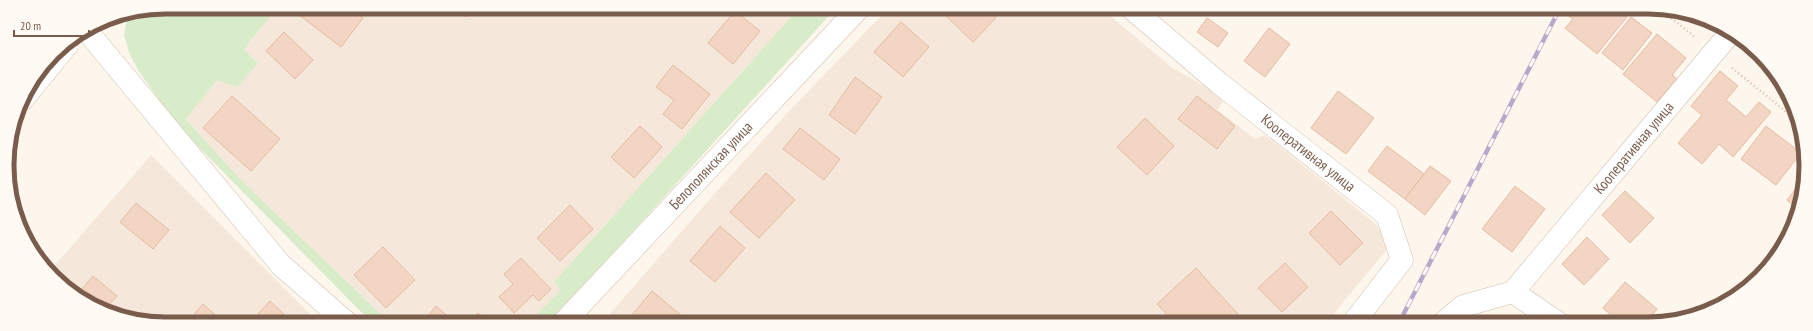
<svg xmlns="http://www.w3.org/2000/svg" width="1813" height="331" viewBox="0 0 1813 331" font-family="'PT Sans Narrow',sans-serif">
<rect width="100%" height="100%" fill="#fdf6ec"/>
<g fill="#f5e8da">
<path d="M278,7L799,8L554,282L561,290L528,323H390L240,179L186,119L217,80L258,63L244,49Z"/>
<path d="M889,8H1101L1171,67L1220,95L1224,100L1218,110L1255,139L1265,135L1377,225L1388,248L1326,323H602L702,208L792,108Z"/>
<path d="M151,155L319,323H145L86,303L49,272Z"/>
</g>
<g fill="#d8ecc9">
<path d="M166,7H278L244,49L258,63L238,87L217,80L186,119L240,179L390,323H372L175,123L138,70L130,55L124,35L128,14Z"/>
<path d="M799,8H836L606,261L547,323H528L561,290L554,282Z"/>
</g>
<g fill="#f3d5c3" stroke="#e6bba3">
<path d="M303,7H349L363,18L341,47L298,14Z"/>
<path d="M454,7H474L466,17Z"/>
<path d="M767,8H781L776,15Z"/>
<path d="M938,8H986L996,18L973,42Z"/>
<path d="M1571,8H1617L1627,17L1597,54L1565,28L1573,19L1566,14Z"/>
<path d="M735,11L760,31L733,64L708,43Z"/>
<path d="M1631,17L1652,33L1623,70L1602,53Z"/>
<path d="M1207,18L1228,33L1218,47L1197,32Z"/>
<path d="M901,22L929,47L903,77L874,52Z"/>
<path d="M1269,28L1290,44L1265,77L1244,61Z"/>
<path d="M284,32L313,60L295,79L266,51Z"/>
<path d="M1657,34L1686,58L1672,75L1677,79L1657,102L1623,74Z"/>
<path d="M673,65L710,94L682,129L663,114L674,100L656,87Z"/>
<path d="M1720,71L1738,86L1726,100L1746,117L1759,102L1771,112L1733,157L1719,144L1702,164L1678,143L1702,115L1691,106Z"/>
<path d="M855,77L882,97L855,134L829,115Z"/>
<path d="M1338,91L1374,118L1346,154L1311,128Z"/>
<path d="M232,96L280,139L251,171L203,128Z"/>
<path d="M1197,96L1235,126L1217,149L1178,119Z"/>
<path d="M1145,118L1174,146L1147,175L1117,147Z"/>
<path d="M640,126L662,147L634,178L611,157Z"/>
<path d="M1766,126L1801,153L1776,185L1741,159Z"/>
<path d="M800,128L840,159L824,180L783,149Z"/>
<path d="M1387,146L1424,174L1405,199L1368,171Z"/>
<path d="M1430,166L1451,181L1425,215L1405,199Z"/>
<path d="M766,173L795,200L759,238L730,212Z"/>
<path d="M1804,178L1805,186L1798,209L1787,200Z"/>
<path d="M1515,186L1545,209L1512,252L1482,229Z"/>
<path d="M1625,191L1654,218L1630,243L1602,215Z"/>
<path d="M136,203L169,230L153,249L120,222Z"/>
<path d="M570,205L593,229L560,261L537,238Z"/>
<path d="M1331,211L1363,243L1340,265L1309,233Z"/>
<path d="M720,226L745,248L715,282L690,261Z"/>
<path d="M1587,237L1609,259L1584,285L1562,264Z"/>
<path d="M383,247L415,280L386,308L354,275Z"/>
<path d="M521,258L551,289L539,301L533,295L514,313L499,297L513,284L504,274Z"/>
<path d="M1285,263L1308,287L1282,312L1258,288Z"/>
<path d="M1196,268L1246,323H1175L1157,304Z"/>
<path d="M93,276L117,296L105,309L86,303L77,295Z"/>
<path d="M1625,282L1657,309L1645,324H1621L1603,308Z"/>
<path d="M652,291L688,321L686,323H629L627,321Z"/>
<path d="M270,301L293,323H250Z"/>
<path d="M203,304L224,323H187Z"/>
<path d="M436,306L455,323H422Z"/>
<path d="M478,313L490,323H469Z"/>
</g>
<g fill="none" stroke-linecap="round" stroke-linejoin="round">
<g stroke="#d1beb0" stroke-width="23">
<g id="street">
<path id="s1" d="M1131,8L1219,83L1387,215L1402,260L1353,323"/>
<path d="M87,31L281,265L347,323"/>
<path id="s2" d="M1513,292L1731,32"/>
<path d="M1513,292L1560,324"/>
<path id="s3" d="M563,323L859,8"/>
<path d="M1442,324L1463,306L1513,292"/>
</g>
</g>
<g stroke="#d6c0b0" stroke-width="23">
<path id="secondary" d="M23,99L67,45"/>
</g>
<g stroke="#d9b8a5" stroke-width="2.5" stroke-dasharray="1 3" stroke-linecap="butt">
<path d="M1659,8L1696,38"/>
<path d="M1732,68L1800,123"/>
</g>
<use href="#street" stroke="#fff" stroke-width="22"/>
<use href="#secondary" stroke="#fff" stroke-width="22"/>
<g stroke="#b9a8c9" stroke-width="4.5">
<path id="rail" d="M1399,323L1560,8"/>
</g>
<use href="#rail" stroke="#fffaf3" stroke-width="3" stroke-dasharray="9" stroke-linecap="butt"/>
</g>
<g text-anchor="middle" stroke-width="3" stroke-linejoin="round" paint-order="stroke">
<g font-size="15" fill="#7a5c4d" stroke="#fffaf3">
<text dy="5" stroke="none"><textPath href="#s2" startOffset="188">Кооперативная улица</textPath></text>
<text dy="5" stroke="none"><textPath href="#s1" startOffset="229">Кооперативная улица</textPath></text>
<text dy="5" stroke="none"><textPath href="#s3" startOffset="216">Белополянская улица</textPath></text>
</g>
</g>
<path d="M0 0H1813V331H0ZM165 14H1648A151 151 0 0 1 1799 165V166A151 151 0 0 1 1648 317H165A151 151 0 0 1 14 166V165A151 151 0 0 1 165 14Z" fill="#fffaf3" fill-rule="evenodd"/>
<path fill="none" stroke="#7a5c4d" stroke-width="5" d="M165 14H1648A151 151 0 0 1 1799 165V166A151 151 0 0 1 1648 317H165A151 151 0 0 1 14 166V165A151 151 0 0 1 165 14Z"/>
<path d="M14 30v6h75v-6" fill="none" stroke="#7a5c4d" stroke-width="2"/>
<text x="20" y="30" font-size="12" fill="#7a5c4d" stroke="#fffaf3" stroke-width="3" paint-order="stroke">20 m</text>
</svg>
